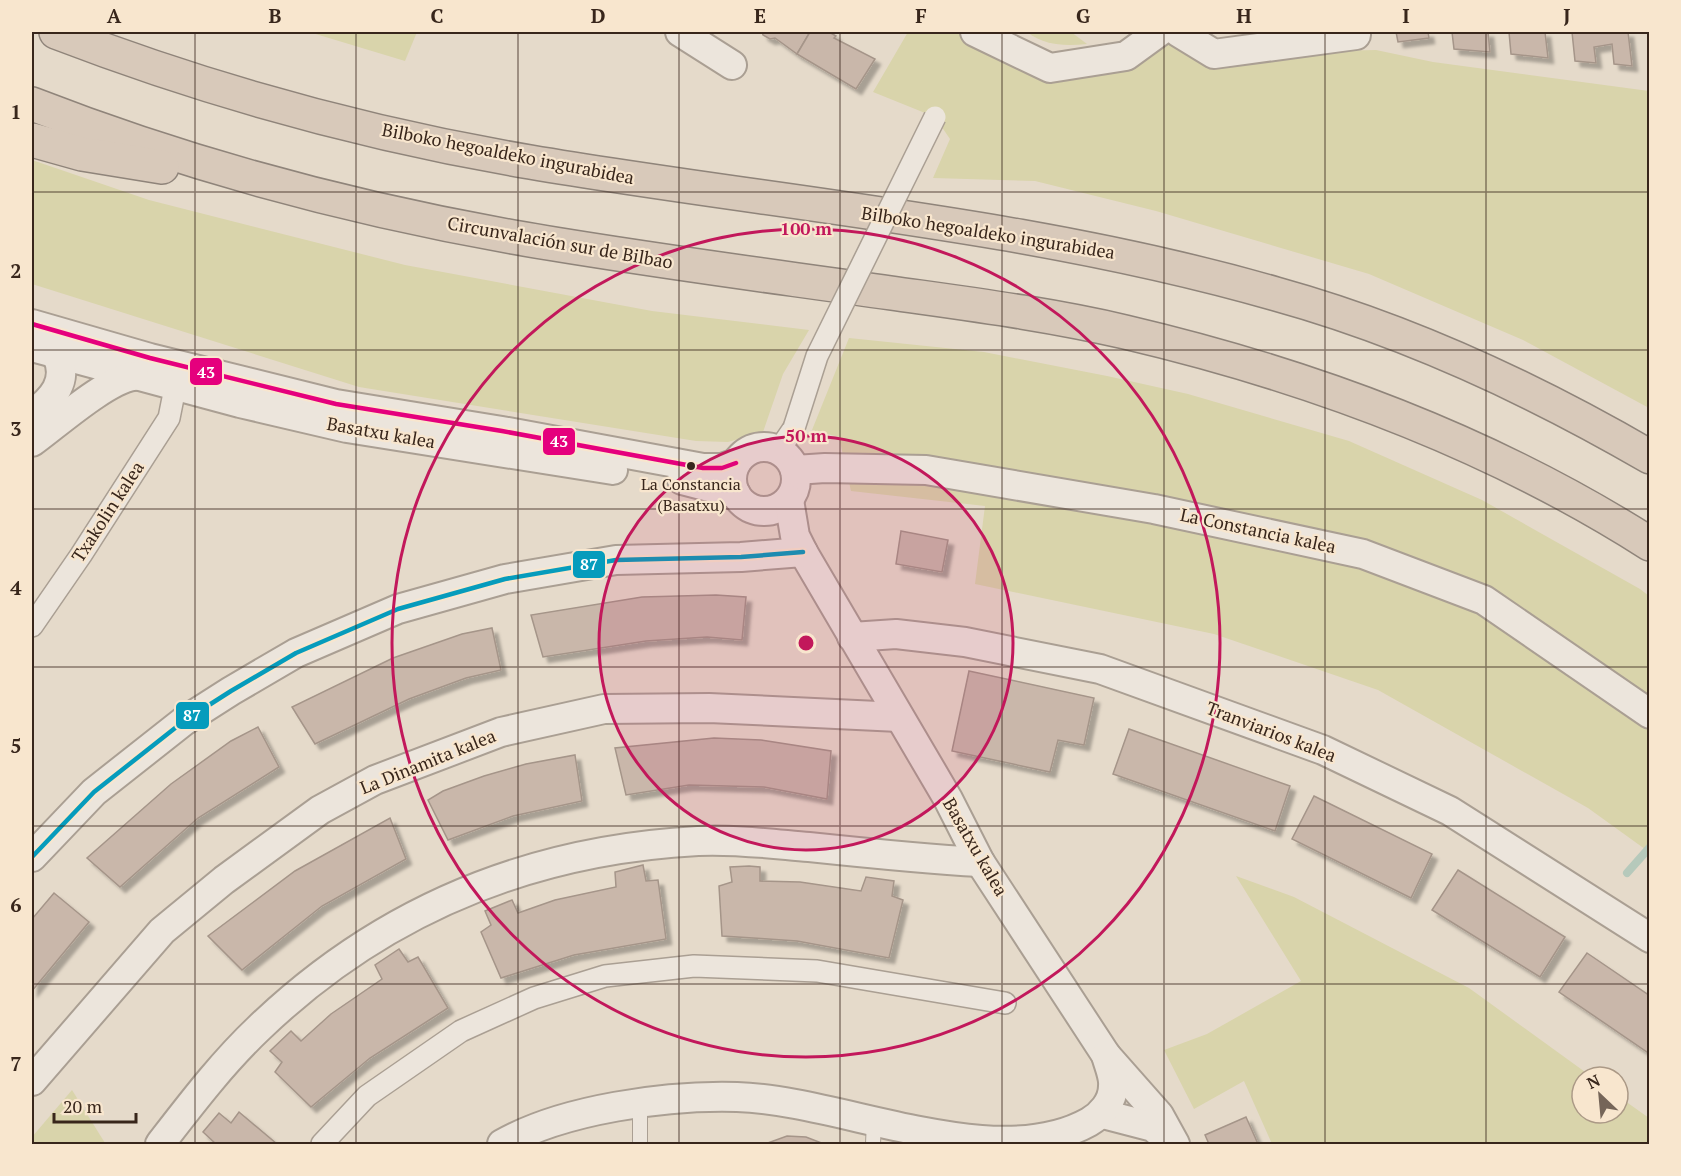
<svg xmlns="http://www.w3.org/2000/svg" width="1681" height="1176" viewBox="0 0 1681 1176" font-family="'PT Serif',serif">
<defs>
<filter id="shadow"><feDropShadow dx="5.5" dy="5.5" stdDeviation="1.5" flood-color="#0004"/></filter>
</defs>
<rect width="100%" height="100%" fill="#e5daca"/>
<g fill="#d9d4ab">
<path d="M309,32H417L405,61Z"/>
<path d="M908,32H975L1050,68L1159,32L1214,54L1376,50L1433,62L1649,91V408L1523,340L1369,274L1156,211L1035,181L933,178L950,139L935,117L873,92Z"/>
<path d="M1027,32H1071L1087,44C1065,46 1045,46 1027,32Z"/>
<path d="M32,160L149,200L405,265L652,311L809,330L783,374L763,432L728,442L696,441L359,387L32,284Z"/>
<path d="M849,338L984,352L1107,376L1188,394L1349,441L1482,500L1640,589L1649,596V852L1588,808L1378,690L1214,634L975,584L985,506L851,491L839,437L812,430Z"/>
<path d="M1236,876L1294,897L1469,988L1592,1077H1582V1113H1618V1096L1649,1118V1144H1272L1244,1081L1194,1109L1164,1050L1207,1034L1301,981Z"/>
<path d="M72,1090L105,1143L32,1144V1137Z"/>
</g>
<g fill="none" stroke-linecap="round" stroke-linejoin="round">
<path stroke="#b6c9bb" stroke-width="8" d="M1627,873L1650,847"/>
</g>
<g fill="#c9b7aa" stroke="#a59589" stroke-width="1.5" filter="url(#shadow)">
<path d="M762,32H810L797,54L775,38L770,39L763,35Z"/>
<path d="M810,32H829L836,36L834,38L875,59L856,89L797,54Z"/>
<path d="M1396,32H1428L1429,38L1398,42Z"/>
<path d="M1452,32H1488L1490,52L1454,49Z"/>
<path d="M1509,32H1545L1548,58L1511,54Z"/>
<path d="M1572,32H1628L1632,66L1614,64L1612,44L1594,47L1596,63L1575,61Z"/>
<path d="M901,531L948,540L942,572L896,564Z"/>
<path d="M716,595L746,597L742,640L707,637L646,641L543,657L531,615L642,597Z"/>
<path d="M492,628L501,670L466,678L409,699L315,744L292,707L393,658L462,634Z"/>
<path d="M969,671L1094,698L1084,745L1058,740L1050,772L952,751Z"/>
<path d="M258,727L279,767L198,818L120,887L87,858L171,784L231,741Z"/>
<path d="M1129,729L1290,786L1275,831L1113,774Z"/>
<path d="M714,738L761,740L831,751L827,799L764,787L689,785L626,795L615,748Z"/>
<path d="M575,755L582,801L513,816L448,840L428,800L443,791L484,776L526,764Z"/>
<path d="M1314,796L1432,854L1411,898L1292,839Z"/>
<path d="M390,818L406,859L322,906L242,970L208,936L295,871Z"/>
<path d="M643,865L646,881L658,880L666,939L574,955L501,978L481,932L491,925L485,911L512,900L518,913L555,900L616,887L615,872Z"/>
<path d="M749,866L760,867V881L800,882L861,891L866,877L894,881L892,896L903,900L889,958L797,941L722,936L719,886L732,882L730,867Z"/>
<path d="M1458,870L1565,937L1540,977L1432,910Z"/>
<path d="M54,893L89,922L32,991V919Z"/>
<path d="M399,949L408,962L418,957L448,1008L370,1058L311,1107L275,1072L282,1062L270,1051L291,1031L301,1041L331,1014L382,979L375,965Z"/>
<path d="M1587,953L1650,996V1054L1559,992Z"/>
<path d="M239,1112L277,1144H216L203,1132L219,1113L231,1123Z"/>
<path d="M1246,1117L1258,1144H1209L1205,1135Z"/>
<path d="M787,1136L806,1137L824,1144H765Z"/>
</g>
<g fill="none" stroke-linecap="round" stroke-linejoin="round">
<g stroke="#aa9f93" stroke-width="16">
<g id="service">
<path d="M640,1144V1103"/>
<path d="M873,1144L874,1120"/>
</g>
</g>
<g stroke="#aa9f93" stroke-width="24">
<g id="pedestrian">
<path d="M779,450L794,428"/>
<path d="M32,626L81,555L169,418L174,393"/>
<path d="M322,1144L367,1096L461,1031L534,998L605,976L694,966L817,971L1005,1003"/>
</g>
</g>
<g stroke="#aa9f93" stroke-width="32">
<g id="minor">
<path d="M680,32L732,65"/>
<path d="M975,32L1050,68L1126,56L1159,32"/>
<path d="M1178,32L1214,54L1356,35"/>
<path d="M32,324L150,358L336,404L502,431L703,468H722L736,463"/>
<path d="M32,347L240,403L347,428L613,470"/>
<path d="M32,414C52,400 69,381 57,356"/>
<path d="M32,442C57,424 106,380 134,376"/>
<circle cx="764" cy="479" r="32"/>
<path d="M795,470L825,468L926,470L1154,509L1363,554L1484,600L1650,714"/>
<path d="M682,480L736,494"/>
<path d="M789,500L795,536L803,552L948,799L980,862L1106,1055L1159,1115L1175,1144"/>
<path d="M852,637L896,634L965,642L1100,669L1323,750L1450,811L1650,938"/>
<path d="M32,857L94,792L184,721L231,691L296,653L398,609L505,579L616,560L741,557L803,552"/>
<path d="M32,1081L162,931L224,880L320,810L375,780L501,732L604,709L709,708L899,717"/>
<path d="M1103,1114L1153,1127L1173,1144"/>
<path d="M160,1144C191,1104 222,1063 259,1028C382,910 529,850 698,841C734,839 773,844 809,847C866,853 923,859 980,862"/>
<path d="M502,1144C563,1109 667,1095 737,1097C842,1100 994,1175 1089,1122C1101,1115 1113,1102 1113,1086C1114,1076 1108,1064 1106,1055"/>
</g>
</g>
<g stroke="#8f847a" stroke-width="36">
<g id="motorway">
<path d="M56,32C207,90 371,135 530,162C778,204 1033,224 1276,294C1406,330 1533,389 1650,457"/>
<path d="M32,104C186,164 350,208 513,237C638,259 765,275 891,293C969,304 1048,314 1125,332C1308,375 1490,442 1650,544"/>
<path d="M32,140L82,154L162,167"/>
</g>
</g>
<use href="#service" stroke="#ece5dc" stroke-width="14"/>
<use href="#pedestrian" stroke="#ece5dc" stroke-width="21"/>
<use href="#minor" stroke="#ece5dc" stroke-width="28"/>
<use href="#motorway" stroke="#d8c9ba" stroke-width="33"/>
<g stroke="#aa9f93" stroke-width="24" stroke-linecap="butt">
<path id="pedestrian-bridge" d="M794,428L817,356L935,117"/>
</g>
<use href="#pedestrian-bridge" stroke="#ece5dc" stroke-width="21"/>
<g stroke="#f8e6ce" stroke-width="9">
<path id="bus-1" d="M32,324L150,358L336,404L502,431L703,468H722L736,463"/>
</g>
<g stroke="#f8e6ce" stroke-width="9">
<path id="bus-2" d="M32,857L94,792L184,721L231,691L296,653L398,609L505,579L616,560L741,557L803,552"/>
</g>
<use href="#bus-1" stroke="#e5007d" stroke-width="4.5"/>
<use href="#bus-2" stroke="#069cbc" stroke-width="4.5"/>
</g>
<path fill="none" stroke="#38261b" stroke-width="1.5" stroke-opacity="0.55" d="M195,32V1144M356,32V1144M518,32V1144M679,32V1144M840,32V1144M1002,32V1144M1164,32V1144M1325,32V1144M1486,32V1144M32,192H1650M32,350H1650M32,509H1650M32,667H1650M32,826H1650M32,984H1650"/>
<circle cx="806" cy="643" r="207" fill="#c2185b" fill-opacity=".12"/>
<g fill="none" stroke="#c2185b" stroke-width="3">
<circle cx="806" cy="643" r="207"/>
<circle cx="806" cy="643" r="414"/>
</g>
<circle fill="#38261b" stroke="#f8e6ce" stroke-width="2" cx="691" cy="466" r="5"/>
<g text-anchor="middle" stroke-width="4.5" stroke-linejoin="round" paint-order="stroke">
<g font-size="16" fill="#38261b" stroke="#f8e6ce">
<text x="691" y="490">La Constancia<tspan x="691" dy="21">(Basatxu)</tspan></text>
</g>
<g font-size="18" fill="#38261b" stroke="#f8e6ce">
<text transform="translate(508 154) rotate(11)" y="6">Bilboko hegoaldeko ingurabidea</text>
<text transform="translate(988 233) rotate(9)" y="6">Bilboko hegoaldeko ingurabidea</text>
<text transform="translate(560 243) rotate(10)" y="6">Circunvalación sur de Bilbao</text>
<text transform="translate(381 433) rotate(10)" y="6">Basatxu kalea</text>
<text transform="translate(108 512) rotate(-57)" y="6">Txakolin kalea</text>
<text transform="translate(1258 531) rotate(12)" y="6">La Constancia kalea</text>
<text transform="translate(1271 732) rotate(21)" y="6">Tranviarios kalea</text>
<text transform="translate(428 762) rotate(-22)" y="6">La Dinamita kalea</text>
<text transform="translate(975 847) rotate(60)" y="6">Basatxu kalea</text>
</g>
</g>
<circle cx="806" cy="643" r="9" fill="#c2185b" stroke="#f8e6ce" stroke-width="3"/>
<g font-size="18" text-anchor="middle" font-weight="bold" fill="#c2185b" stroke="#f8e6ce" stroke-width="4.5" stroke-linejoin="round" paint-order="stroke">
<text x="806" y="235">100 m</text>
<text x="806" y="442">50 m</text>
</g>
<g stroke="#f8e6ce" stroke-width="2">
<rect x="189" y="357" width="34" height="29" rx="6" fill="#e5007d"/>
<rect x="542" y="427" width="34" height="29" rx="6" fill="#e5007d"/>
<rect x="572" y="550" width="34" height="29" rx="6" fill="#069cbc"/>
<rect x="175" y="701" width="35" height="29" rx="6" fill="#069cbc"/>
</g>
<g font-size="16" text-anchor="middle" font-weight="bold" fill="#fff">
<text x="206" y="378">43</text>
<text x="559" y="447">43</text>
<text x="589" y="570">87</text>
<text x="192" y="721">87</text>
</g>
<rect width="1681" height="1176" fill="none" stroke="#f8e6ce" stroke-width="66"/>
<g transform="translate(1600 1095) rotate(334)"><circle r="28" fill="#f8e6ce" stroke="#ab9986" stroke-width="1.5"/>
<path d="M0-4.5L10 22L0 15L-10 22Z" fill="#756558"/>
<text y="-9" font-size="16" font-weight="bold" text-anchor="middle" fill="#38261b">N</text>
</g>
<path d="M54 1113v9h82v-9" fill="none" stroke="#38261b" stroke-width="3"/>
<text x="63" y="1113" font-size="18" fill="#38261b" stroke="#f8e6ce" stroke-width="4.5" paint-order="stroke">20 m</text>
<rect x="33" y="33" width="1615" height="1110" fill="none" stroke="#38261b" stroke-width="2"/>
<g font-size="20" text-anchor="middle" font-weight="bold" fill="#38261b">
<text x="114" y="23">A</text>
<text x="275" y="23">B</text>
<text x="437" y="23">C</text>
<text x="598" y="23">D</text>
<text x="760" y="23">E</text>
<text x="921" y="23">F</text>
<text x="1083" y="23">G</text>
<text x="1244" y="23">H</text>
<text x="1406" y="23">I</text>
<text x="1567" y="23">J</text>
<text x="16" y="119">1</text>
<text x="16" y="278">2</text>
<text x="16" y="436">3</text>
<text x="16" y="595">4</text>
<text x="16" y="753">5</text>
<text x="16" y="912">6</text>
<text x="16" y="1071">7</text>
</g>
</svg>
